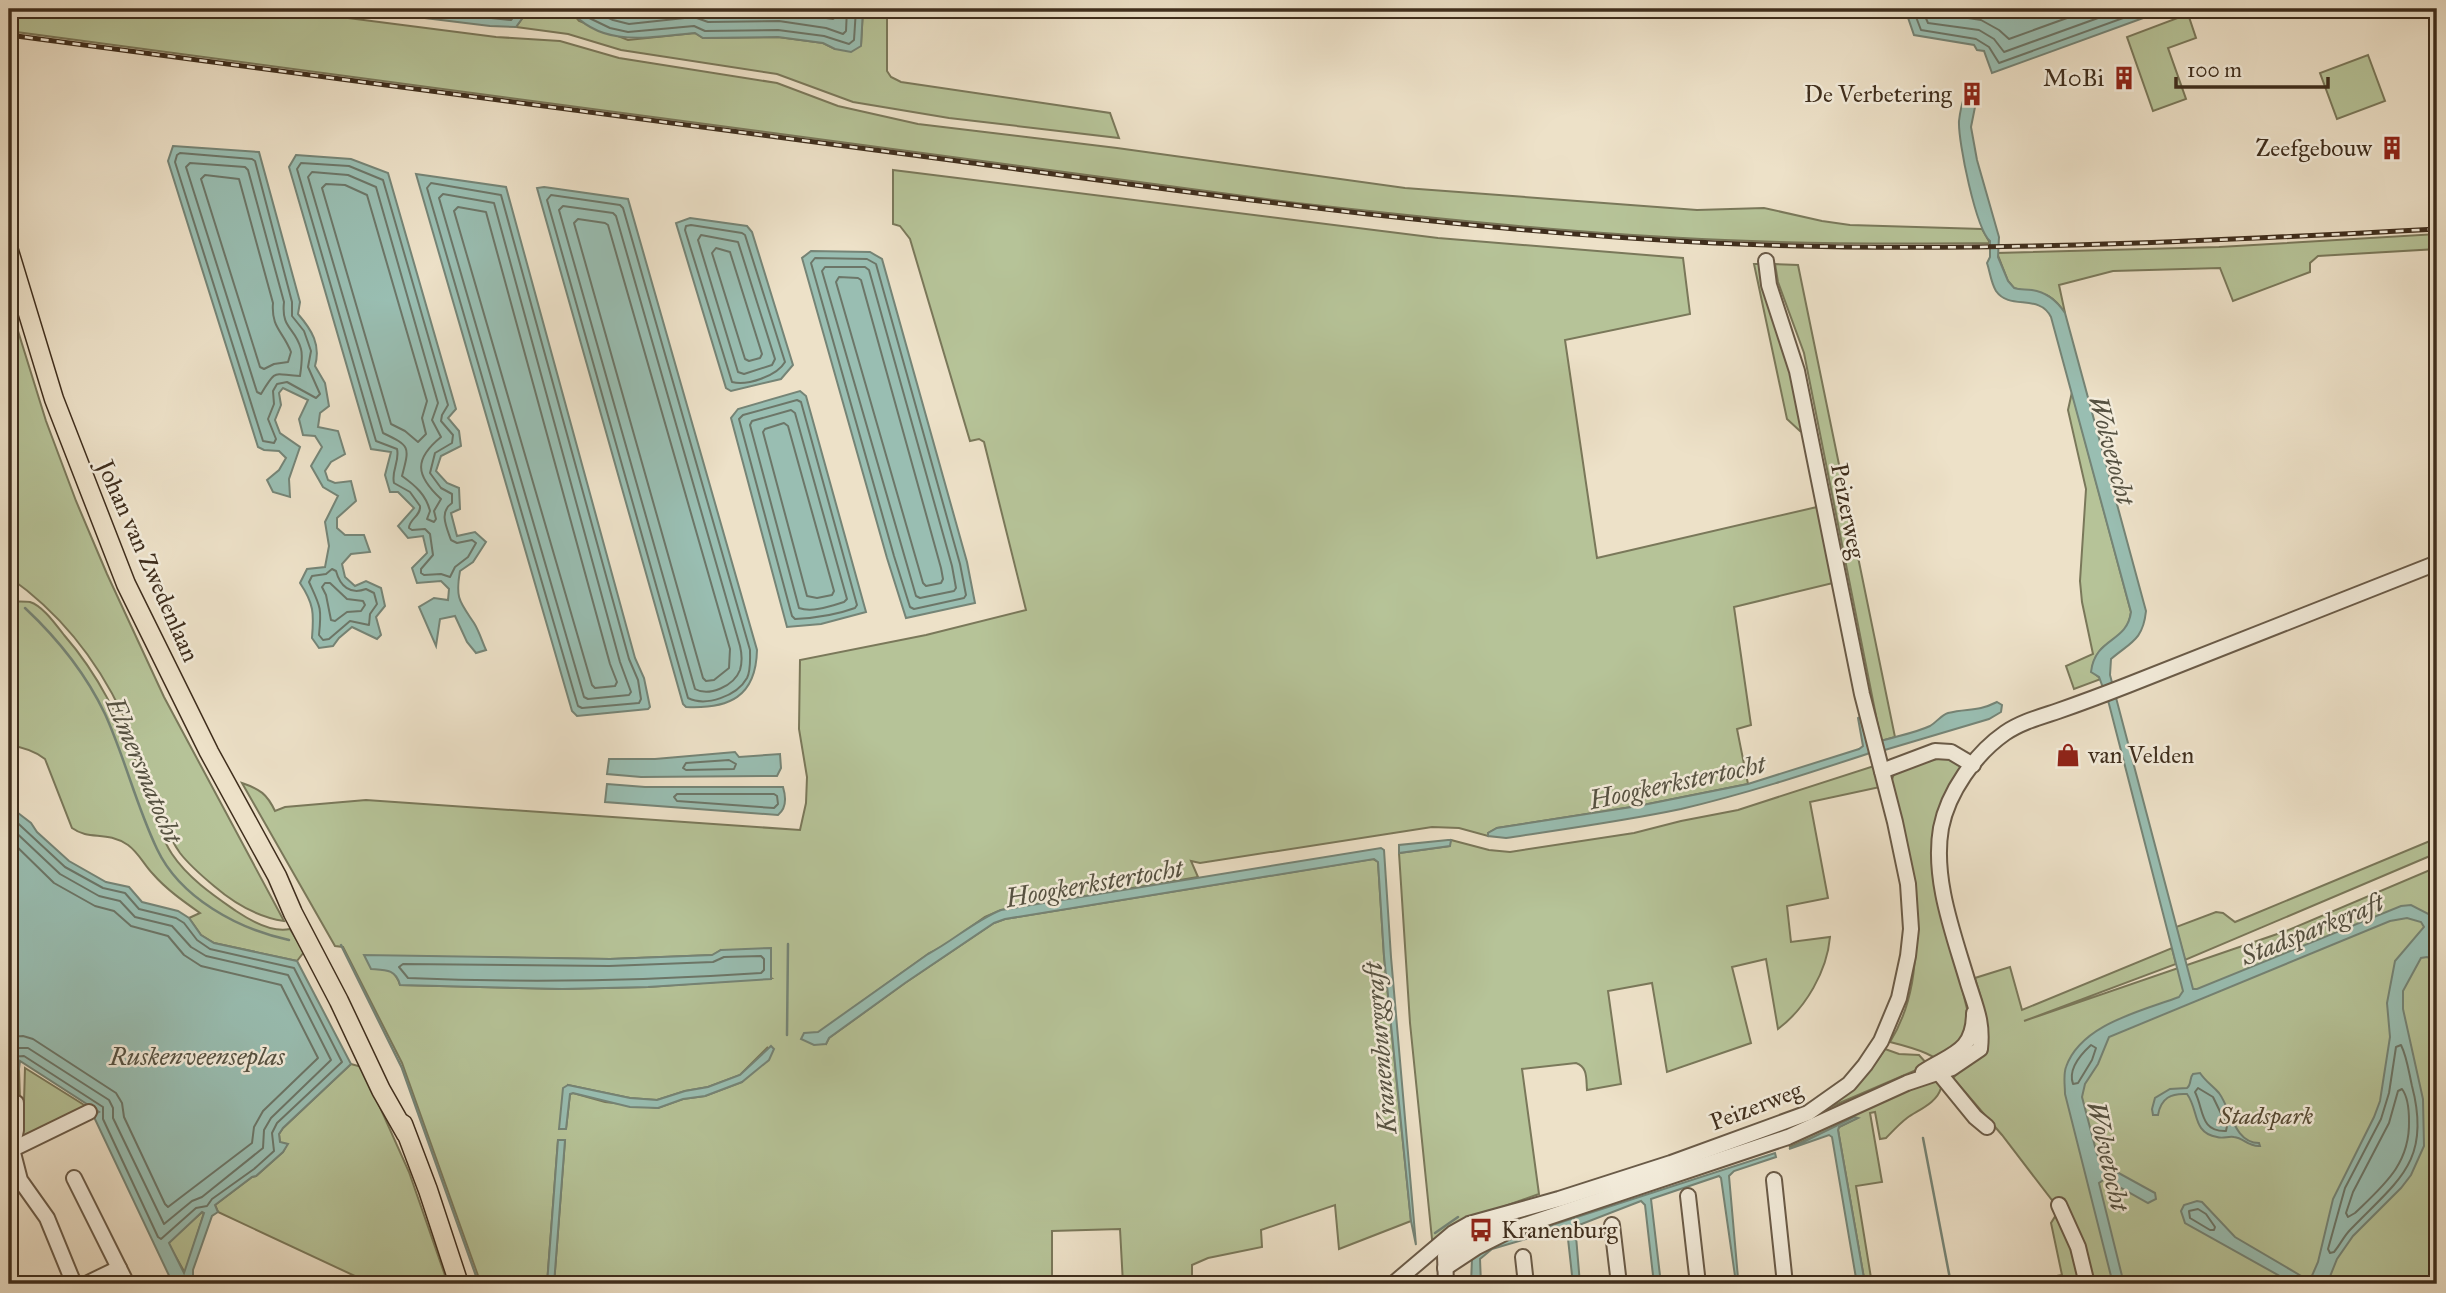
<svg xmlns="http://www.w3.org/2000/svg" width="2446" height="1293" viewBox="0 0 2446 1293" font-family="'IM FELL Great Primer',serif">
<rect width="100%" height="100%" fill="#ede1c8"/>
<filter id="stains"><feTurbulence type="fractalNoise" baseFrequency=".00286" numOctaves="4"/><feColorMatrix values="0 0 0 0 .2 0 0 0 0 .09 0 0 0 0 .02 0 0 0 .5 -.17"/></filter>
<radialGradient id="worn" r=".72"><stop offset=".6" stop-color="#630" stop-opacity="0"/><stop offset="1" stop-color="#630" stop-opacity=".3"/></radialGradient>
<g fill="#b6c398" stroke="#7a785a" stroke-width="2" fill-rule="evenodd">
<path d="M9,9H278L496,37L560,41L619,58L777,83L838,106L918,124L1117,148L1405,188L1697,210L1764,208L1822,221L1850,225L1982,229L1990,243C1901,244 1813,244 1725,240C1582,234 1439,219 1297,203L9,31Z"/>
<path d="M529,9H569L579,21L628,40L695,33L703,38L778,37L823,43L835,49L861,45L863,9H887V71L891,77L901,82L1110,113L1119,138L949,118L853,102L777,74L621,50L568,34L516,27Z"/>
<path d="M2188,14L2196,38L2168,48L2186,99L2153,111L2127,37Z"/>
<path d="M2368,55L2385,101L2337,119L2320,73Z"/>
<path d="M893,170L1438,238L1683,258L1690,314L1565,340L1597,558L1817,507L1833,583L1734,607L1751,725L1737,729L1748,784L1638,806L1497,828L1488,833V836L1459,828L1432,827L1200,863L1191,861L1198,877L1001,910L985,917L945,945L928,954L818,1033H813L826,1044L829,1038L905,983L994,923L1005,919L1373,859L1378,862L1384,956L1411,1221L1339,1249L1335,1205L1261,1230L1262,1247L1208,1258L1192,1265V1284H1123L1120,1229L1052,1231V1280L1029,1281L1028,1284H554L565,1140H558L547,1284H481L402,1063L343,947L335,946L242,783C260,789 267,794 275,811L285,807L366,800L800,830L806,803L807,777L799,729L800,660L926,635L1026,610L984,442L979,439L970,441L910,239L900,226L893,224ZM721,950L771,978L648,987L562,989L400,985C396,969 378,963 365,956L610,959L713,955ZM768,1047L742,1082L705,1096L683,1099L658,1108L605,1102L573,1093L570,1094L566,1129L568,1085L630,1098L657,1100L685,1091L708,1087L740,1075Z"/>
<path d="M2437,234V249L2318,256L2310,263V272L2233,301L2220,268L2113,271L2059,285L2065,313C2047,286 2038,296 2014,288L2008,281L1997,253L2219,247Z"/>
<path d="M1754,264H1765L1804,426L1800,431L1787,419Z"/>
<path d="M1775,264L1798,265L1895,737L1881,741L1804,353L1778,282Z"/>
<path d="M9,302L46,421L76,501L107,574L164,697L284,921C257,917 235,904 214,886C202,876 190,866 180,853C162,828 157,797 146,769C139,751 132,732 123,715C97,660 59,612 9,577Z"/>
<path d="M2072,392L2131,612C2130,620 2128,627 2122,633C2109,645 2102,643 2094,661C2090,671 2094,673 2101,679L2074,689L2066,666L2093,654L2082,602L2080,581L2086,489L2068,410Z"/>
<path d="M9,601C15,602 24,601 30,602C43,606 56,625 64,635C99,675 121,721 139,770C150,798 156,829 172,854C188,878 213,895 236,911C251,921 273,933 290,929L304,952L297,961L214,943L201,935L189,918L200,913C183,901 166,889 153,874C144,865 139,853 128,845C106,830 90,841 72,828L45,759C34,750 22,747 9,745Z"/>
<path d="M1947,758L1962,766C1942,794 1933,833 1932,867L1970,1021L1979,1003L1982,1001L1975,978L2010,967L2022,1010L2172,948L2176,964L2024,1021L2286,931L2437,867V1284H2084L2071,1225L2002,1135L1953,1078L1956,1075C1940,1055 1914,1048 1890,1042C1938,964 1906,867 1890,785L1894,774L1929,760Z"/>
<path d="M1874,766L1880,787L1810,802L1828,898L1787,906L1791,942L1830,937C1827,971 1806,1008 1778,1029L1766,959L1732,967L1751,1043L1667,1072L1652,983L1608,991L1621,1084L1587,1090C1586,1079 1588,1067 1576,1063L1522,1069L1539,1194L1454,1224L1435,1239H1432L1410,1023L1399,853L1449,846L1451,840L1489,850L1510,852L1634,833L1681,821L1738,810Z"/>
<path d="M2437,838V853L2185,960L2176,927L2216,912L2223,913L2235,922Z"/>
<path d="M1885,1049L1899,1054L1919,1055L1928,1065L1821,1111C1851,1093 1866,1079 1885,1049Z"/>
<path d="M9,1062L19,1069L20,1101L9,1098Z"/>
<path d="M351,1064L362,1067L409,1172L448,1284H372L218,1212L215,1205L252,1177L256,1176L283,1152L287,1144L280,1143L279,1134L283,1128Z"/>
<path d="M25,1068L89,1108L23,1136Z"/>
<path d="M1925,1080H1936L1941,1088C1937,1103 1918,1110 1907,1118C1899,1124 1892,1132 1886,1138L1880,1139L1875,1112L1870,1113L1882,1182L1856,1186L1872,1284H1865L1838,1130L1839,1127L1857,1118L1790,1147L1788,1142Z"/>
<path d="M202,1212L204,1213L185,1273L168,1243Z"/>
<path d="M2056,1215L2070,1247L2080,1284H2014L2062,1275L2051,1223Z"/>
</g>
<g fill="#99beb2" stroke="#758476" stroke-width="2" fill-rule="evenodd">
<path d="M351,9H529L516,27L490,26Z"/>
<path d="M569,9H863L861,46L851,52L835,49L823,43L778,37L703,38L695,33C650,37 602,49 569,9Z"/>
<path d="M1905,9H2168L1992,73L1984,51L1977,50L1974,45L1914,35Z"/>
<path d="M1965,95L1977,97L1971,127L1977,160L1999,237L1998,257L2008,281L2014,288C2020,290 2025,289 2032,290C2046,292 2057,301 2065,313L2146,611C2143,640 2131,642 2111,659L2110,675L2193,989H2197L2401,906L2411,905L2434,917L2437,916V940L2431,948L2437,952V961L2427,957L2421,958L2403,991V1009L2423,1099L2424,1146L2411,1175L2401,1188L2353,1236L2337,1259L2327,1284H2294L2185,1223L2181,1211L2184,1205L2197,1201L2202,1202L2235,1237L2303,1277L2311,1278L2318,1262L2333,1199L2374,1117L2380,1101L2390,1037L2387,1003L2395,961L2424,927L2421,922L2407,918L2390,921L2109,1037L2098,1064L2085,1084L2082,1097L2097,1154L2104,1165L2155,1193L2156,1199L2148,1203L2105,1179L2099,1183L2124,1284H2113L2065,1094C2065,1085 2063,1075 2066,1067C2081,1024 2142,1011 2179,997L2183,991L2109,704L2099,677L2091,672C2095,637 2127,643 2131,612L2051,317C2039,293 2010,311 1996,291C1991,283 1990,272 1987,263L1990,257V241C1976,229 1958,142 1959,121C1960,112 1962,103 1965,95Z"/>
<path d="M173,146L259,152L300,302L298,314C312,330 321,345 315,366L325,383L329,406L320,413L318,427L338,431L345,454L331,462L325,471L328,480L335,483L351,481L356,501L337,518V528L345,535H364L370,552L351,554L342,564L345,577L355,586L366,581L381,588L385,606L376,617L381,635L377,639L352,627L339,638L333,646L319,648L312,638C314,613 314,604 300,583L307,569L325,567L329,546L325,522L338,496L323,487L311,466L322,447L315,436L303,435L299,419L308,400L283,388L279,393L281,405L275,420L280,433L300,447L289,479L290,497L273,492L267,480L279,470L286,458L279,451L264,450L258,447L168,161Z"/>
<path d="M296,155L351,159L388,173L456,409L448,418L459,431L461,446L441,456L436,471L447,483L459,488L460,509L451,513L457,536L475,532L486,542L473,562L460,571C455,599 460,602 474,623C479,631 482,641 486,650L476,653L467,642L455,616L440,619L436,646L419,607L434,598L448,600L449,589L441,581L417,583L412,568L427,553L423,536L408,538L398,526L414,508L398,492H390L385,475L391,452L371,449L289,167Z"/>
<path d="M416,174L506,187L635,658L644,678L650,707L648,709L577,716L572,711Z"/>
<path d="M544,187L628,199L757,650C756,697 729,709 686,707L683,704L537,188Z"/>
<path d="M690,218L747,226L752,232L793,365L781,379L731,391L726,388L676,223Z"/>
<path d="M811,251L870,252L882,259L967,562L975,603L906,618L887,558L802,258Z"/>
<path d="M800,391L806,396L866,612L821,624L787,627L731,418L738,409Z"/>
<path d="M1997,702L2002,705L2001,712L1989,719L1878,752L1881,741C1897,736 1915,733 1930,726C1937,722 1941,715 1948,713C1968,708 1977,712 1997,702Z"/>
<path d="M1860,717L1868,747H1870L1871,752L1867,754C1806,774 1745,794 1681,809C1624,821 1565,829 1506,838L1488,836V833L1497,828L1638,806L1748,784L1859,749L1863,746L1858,718Z"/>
<path d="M735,752L739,757L780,754L781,768L777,776L641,777L607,774L609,759H655Z"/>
<path d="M607,784L645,787H783C786,797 787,808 778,815L605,802Z"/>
<path d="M9,806L31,823L37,832L69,861L106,882L129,887L142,902L178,911L189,918L201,935L214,943L297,961L351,1064L283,1128L279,1134L280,1142L288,1144L283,1152L256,1176L252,1177L215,1205L218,1212L212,1216L193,1270V1277L196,1281L193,1284H173L93,1115L99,1112L20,1061L19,1069L9,1062ZM202,1212L204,1213L184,1273L169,1243Z"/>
<path d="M1448,840H1451L1450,846L1399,853V845Z"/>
<path d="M1381,848L1384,850L1391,957L1416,1245L1411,1221L1384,956L1378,862L1374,859L1005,919L994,923L905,983L829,1038L826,1044L814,1045L801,1039L804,1033L818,1032L928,954C953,941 974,921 1001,910Z"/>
<path d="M771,948V979L648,987L562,989L400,985C396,969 385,970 371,969L364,955L610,959L712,955L721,950Z"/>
<path d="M771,1046L774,1049L769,1060L742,1082L705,1096L683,1099L658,1108L630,1107L573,1093L570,1094L566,1129H559L563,1088L568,1085L630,1098L657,1100L685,1091L708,1087L740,1075Z"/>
<path d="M2200,1073C2206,1082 2213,1086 2219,1093C2231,1109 2234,1143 2259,1143L2260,1146C2248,1147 2244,1138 2234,1137C2228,1136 2223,1139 2217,1137C2192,1133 2199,1110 2187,1094C2171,1093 2161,1098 2158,1115H2153L2152,1109L2155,1098L2170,1089L2187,1088C2192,1084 2189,1078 2193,1074Z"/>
<path d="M1854,1117L1858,1118L1839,1127L1838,1130L1865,1284H1857L1832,1137L1829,1135L1789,1149Z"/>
<path d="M558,1140H565L554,1284H547Z"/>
<path d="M1775,1153L1776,1157L1734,1171L1729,1176L1738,1278L1735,1276L1721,1178L1719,1176L1651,1199L1661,1284H1654L1645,1205L1641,1201L1579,1225L1576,1236L1580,1284H1573L1567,1230L1563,1228L1492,1249L1480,1259L1481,1284H1471L1472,1258L1497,1243Z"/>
</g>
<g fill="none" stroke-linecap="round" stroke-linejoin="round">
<g stroke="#6c7668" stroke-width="2">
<path d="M406,9L511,20L520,9"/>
<path d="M578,9L583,15L610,28L628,32L694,26L705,31L778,30L824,36L849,44L854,40L856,9"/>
<path d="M590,9L613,20L629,24L694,17L708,22L779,21L826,28L843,34L846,31L847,9"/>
<path d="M705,9L712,12L779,11L833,19L836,17L837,9"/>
<path d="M1913,9L1921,30L1976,39L1989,47L1999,63L2148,9"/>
<path d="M1922,9L1928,23L1979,30L1994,39L2004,52L2123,9"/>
<path d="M1933,9L1936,13L1981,20L1999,30L2009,39L2092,9"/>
<path d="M180,153L252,159L255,161L292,302V316L304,331L311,351L308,367L320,394L316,398L287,382L277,384L273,391L274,404L268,419L276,439L274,443L263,441L175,162L177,155Z"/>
<path d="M190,163L245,167L248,170L284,302C281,329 295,327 301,349C303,356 301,369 300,376C274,375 277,367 261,394L257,392L186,167Z"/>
<path d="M301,163L349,166L383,180L448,405L442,415L441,421L453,435L452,443L435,453L430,473L441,488L452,494V503C439,512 446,526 451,540L457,543L472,540L476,543L468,557L455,567L450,577L441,574L424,575L421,573V569L433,555L430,534L425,529L412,530L409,528C409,519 421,516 420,506L410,492L394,483C391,471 400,461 397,449L376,441L297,169Z"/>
<path d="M312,172L348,175L376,187L438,403L432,420L441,437C414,459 415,475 441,499L434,511L436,519L434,522L427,519L430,511C426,495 416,486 402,476C410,446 410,446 383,433L308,177Z"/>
<path d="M205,175L239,179L273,303C271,328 283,331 291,352L288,362L274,364L264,369L260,367L201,179Z"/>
<path d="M431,183L501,195L629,659L638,680L641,699L639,703L582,708L578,706L427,188Z"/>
<path d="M326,184L345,185L367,195L427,401L422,418L426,434L418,442L405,431L391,424L322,188Z"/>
<path d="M443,194L494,203L620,662L631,692L629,695L588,699L584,697L439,198Z"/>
<path d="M551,195L620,205L623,208L750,650C750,659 751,670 747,678C737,696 706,707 688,698L547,200Z"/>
<path d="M563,206L613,213L616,216L740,646C742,654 742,663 740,670C734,686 709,697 695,689L559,210Z"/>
<path d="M458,207L486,212L610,664L617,682L615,686L595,688L592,685L454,211Z"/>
<path d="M578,219L605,223L608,225L730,649L729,668L714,680L706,681L703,678L574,223Z"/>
<path d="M691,225L742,233L745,235L785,362C777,376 747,386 732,382L685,230L686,226Z"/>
<path d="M701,235L738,242L775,359L772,365L744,374L738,372L698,240Z"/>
<path d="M716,248L730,252L762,354L760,358L749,361L745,359L712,253Z"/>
<path d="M815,258L867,259L876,264L960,564L966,595L964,598L914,609L910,607L894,556L811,263Z"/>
<path d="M825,267H865L869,270L952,566L956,588L954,591L920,598L916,596L822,271Z"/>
<path d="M839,277L858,278L861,280L941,568L943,579L941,583L926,586L923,583L836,282Z"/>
<path d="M797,400L801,402L857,605L855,608C836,615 816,618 795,619L792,616L739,419L743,415Z"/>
<path d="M791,410L795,413L847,599L844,602C831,606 812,613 799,608L750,425L752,421Z"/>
<path d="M784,423L788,426L834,591L832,595L817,598L807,596L763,432L765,429Z"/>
<path d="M332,569L336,571C340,586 350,595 366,589L374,593L377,604L370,614L369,625L350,621L329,639L323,640L319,635C322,607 320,606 309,582L312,576L326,574Z"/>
<path d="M325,583H330L347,599L363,601L365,605L361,611L347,612L335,621L331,620L326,595L322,587Z"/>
<path d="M729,760L736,764L734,769L686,770L683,768L686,763Z"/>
<path d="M677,794H774L777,796L778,804L774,808L677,801L674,797Z"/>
<path d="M9,815L65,867L103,888L125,893L139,909L176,918L184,923L197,940L210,949L294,968L342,1062L277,1123L272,1133L274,1151L254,1169L212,1199L207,1206L196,1208L161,1239L158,1237L103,1119V1107L24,1056L9,1057"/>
<path d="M9,826L60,874L99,896L120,901L135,917L172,926L191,947L206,956L288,975L331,1060L271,1118L264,1130L263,1148L202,1197L192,1201L164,1224L113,1118V1108L109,1100L28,1048H9"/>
<path d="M9,839L54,883L95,906L114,911L131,926L168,936L184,955L201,966L281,985L318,1058L263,1111L254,1127L252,1143L168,1207L165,1204L124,1117L122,1103L116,1093L33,1039L23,1036L9,1037"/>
<path d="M761,956L764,959V970L761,973C643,981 526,983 408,978L399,967L403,964L609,966L713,962L724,957Z"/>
<path d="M2091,1045L2096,1048L2092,1060L2078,1083L2073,1084C2068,1070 2080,1055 2091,1045Z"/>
<path d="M2401,1045C2407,1057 2409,1073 2412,1086C2432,1162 2397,1181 2350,1230C2344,1236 2340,1245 2334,1252L2330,1253L2328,1249L2345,1188L2381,1119L2389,1093L2396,1047Z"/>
<path d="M2198,1088L2213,1097L2227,1126L2226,1131C2200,1132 2204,1110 2195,1092Z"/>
<path d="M2402,1089C2408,1097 2409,1110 2409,1121C2410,1164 2384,1185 2355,1213L2348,1217L2346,1213L2353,1192L2389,1123L2398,1091Z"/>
<path d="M2198,1209L2206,1214L2215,1227L2214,1230H2210L2190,1218L2189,1211Z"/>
</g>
<g stroke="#758476" stroke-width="2.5">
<path d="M25,608C57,638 86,674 105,714C125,758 136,805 157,849C180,898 238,929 289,940"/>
<path d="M341,945L402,1068L479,1284"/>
<path d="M787,1035L788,944"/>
<path d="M1923,1138L1951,1284"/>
<path d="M1435,1233L1458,1217"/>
</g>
<g stroke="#6a5b48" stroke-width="18">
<g id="minor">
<path d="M1882,771L1935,751L1951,752L1973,765"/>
<path d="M1935,1068L1975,1117L1987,1127"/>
<path d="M1923,1072C1950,1054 1974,1053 1974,1013"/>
<path d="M9,1101L16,1103V1130L12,1149L20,1180L47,1218L74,1284"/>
<path d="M9,1151L89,1112"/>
<path d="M74,1178L127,1284"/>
<path d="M1774,1180L1785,1284"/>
<path d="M1688,1196L1698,1284"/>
<path d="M2059,1205L2078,1247L2087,1284"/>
<path d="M1612,1225L1619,1284"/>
<path d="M1523,1257L1526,1284"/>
<path d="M1445,1268L1477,1247L1513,1229L1788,1137L1907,1083L1952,1068L1980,1049C1983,1022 1976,1008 1968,983C1954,935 1932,879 1941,828C1948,792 1975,754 2005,733C2021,722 2040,717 2058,711C2081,703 2105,694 2128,685C2231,645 2334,604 2437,563"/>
<path d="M86,1284L119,1268"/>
<path d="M1393,1284L1453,1233L1469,1224L1559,1199L1671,1163L1808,1113L1849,1084L1865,1065L1881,1041L1899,998L1908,956L1911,929L1908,884L1895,822L1862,694L1797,371L1769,285L1766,261"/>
<path d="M1446,1284L1445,1256C1461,1240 1481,1230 1505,1229"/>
</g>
</g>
<g stroke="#3f2e1d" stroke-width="21">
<g id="major">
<path d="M9,251L54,399L126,584L209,752L277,876L293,913L339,1001L381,1090L406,1134"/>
<path d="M403,1124L428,1190L459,1284"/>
</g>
</g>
<use href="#minor" stroke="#f3ecdb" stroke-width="14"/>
<use href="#major" stroke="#ede1c8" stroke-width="18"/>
<g stroke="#3f2e1d" stroke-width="5">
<path id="rail" d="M9,35C325,77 641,119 958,161C1209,195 1460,231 1714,243C1955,254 2196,242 2437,229"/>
</g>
<use href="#rail" stroke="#f3ecdb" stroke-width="2.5" stroke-dasharray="8" stroke-linecap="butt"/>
</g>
<defs>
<g id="building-bare" transform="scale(1.89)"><path d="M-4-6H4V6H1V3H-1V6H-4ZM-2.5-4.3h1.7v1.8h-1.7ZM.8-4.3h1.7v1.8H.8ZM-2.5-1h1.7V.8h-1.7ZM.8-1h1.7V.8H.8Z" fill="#8f2418" stroke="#f3ecdb" stroke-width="2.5" paint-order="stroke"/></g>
<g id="shop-bare" transform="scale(1.89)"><path d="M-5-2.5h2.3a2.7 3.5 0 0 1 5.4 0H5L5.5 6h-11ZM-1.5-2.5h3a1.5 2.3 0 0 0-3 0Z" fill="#8f2418" stroke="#f3ecdb" stroke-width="2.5" paint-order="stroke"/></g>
<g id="bus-bare" transform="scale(1.89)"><path d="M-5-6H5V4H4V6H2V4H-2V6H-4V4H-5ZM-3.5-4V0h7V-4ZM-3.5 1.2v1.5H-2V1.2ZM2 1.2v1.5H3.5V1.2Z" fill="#8f2418" stroke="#f3ecdb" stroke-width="2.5" paint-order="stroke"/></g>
</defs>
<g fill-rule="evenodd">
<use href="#building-bare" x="2124" y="78"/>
<use href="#building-bare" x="1972" y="94"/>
<use href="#building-bare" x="2392" y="148"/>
<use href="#shop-bare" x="2068" y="755"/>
<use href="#bus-bare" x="1481" y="1230"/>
</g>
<g text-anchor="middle" stroke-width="5" stroke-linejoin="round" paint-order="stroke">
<g font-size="24" fill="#3f2e1d" stroke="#f3ecdb" text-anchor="end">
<text x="2104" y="86">M0Bi</text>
<text x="1952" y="102">De Verbetering</text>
<text x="2372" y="156">Zeefgebouw</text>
<text x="2088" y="763" text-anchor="start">van Velden</text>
<text x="1501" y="1238" text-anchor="start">Kranenburg</text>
</g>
<g font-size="24" fill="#3f2e1d" stroke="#f3ecdb">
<text transform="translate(1848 511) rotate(79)" y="8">Peizerweg</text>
<text transform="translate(148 561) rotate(66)" y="8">Johan van Zwedenlaan</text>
<text transform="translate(1756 1106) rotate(-21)" y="8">Peizerweg</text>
</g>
<g font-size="24" font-style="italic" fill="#574c36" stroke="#f3ecdb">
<text x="2266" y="1124">Stadspark</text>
</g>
<g font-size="26" font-style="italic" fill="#565242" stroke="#f3ecdb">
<text transform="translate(2112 450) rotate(75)" y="9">Wolvetocht</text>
<text transform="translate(144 770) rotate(67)" y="9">Elmersmatocht</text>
<text transform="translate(1677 782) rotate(-12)" y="9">Hoogkerkstertocht</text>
<text transform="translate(1094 883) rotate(-10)" y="9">Hoogkerkstertocht</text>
<text transform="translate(2312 929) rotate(-22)" y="9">Stadsparkgraft</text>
<text transform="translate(1380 1048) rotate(-95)" y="9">Kranenburggraft</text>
<text x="197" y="1065">Ruskenveenseplas</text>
<text transform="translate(2108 1156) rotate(77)" y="9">Wolvetocht</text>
</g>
</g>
<rect width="2446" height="1293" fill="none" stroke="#ede1c8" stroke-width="35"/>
<rect x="10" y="10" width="2425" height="1272" fill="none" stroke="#3f2e1d" stroke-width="3.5"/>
<rect x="18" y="18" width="2411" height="1258" fill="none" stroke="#3f2e1d" stroke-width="2"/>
<path d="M2176 77v10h152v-10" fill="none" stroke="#3f2e1d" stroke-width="3.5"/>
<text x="2187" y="77" font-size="21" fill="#3f2e1d" stroke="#f3ecdb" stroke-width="5" paint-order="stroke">100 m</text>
<rect width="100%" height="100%" filter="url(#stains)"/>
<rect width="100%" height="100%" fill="url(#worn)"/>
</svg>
